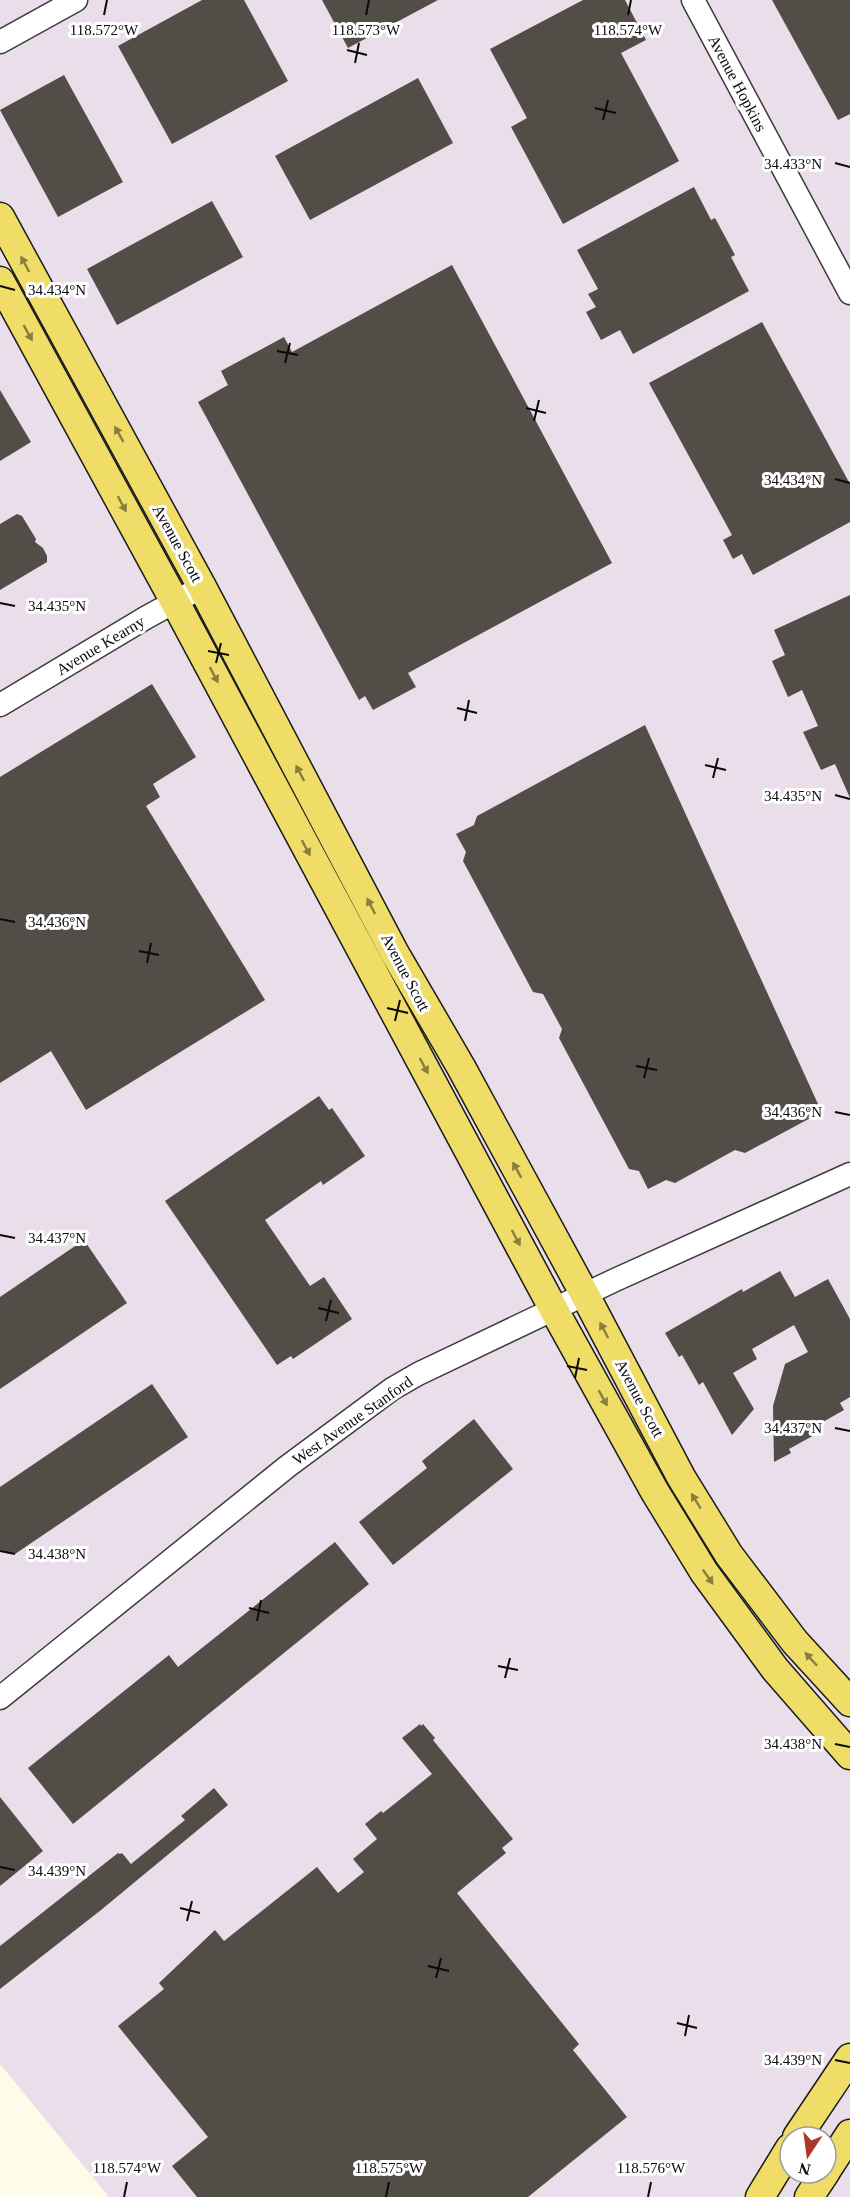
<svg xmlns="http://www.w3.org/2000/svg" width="850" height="2197" viewBox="0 0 850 2197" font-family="Georgia,serif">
<rect width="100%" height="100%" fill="#fefce8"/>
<path fill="#e9dee9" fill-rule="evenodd" d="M0,0H850V2197H109L0,2064ZM790,2137H826V2173H790Z"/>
<g fill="#524d47">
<path d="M202,0H244L288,81L172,144L118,46Z"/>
<path d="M322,0H438L348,48Z"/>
<path d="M583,0H625L646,40L621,53L679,161L563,224L511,127L527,118L490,49Z"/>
<path d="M772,0H850V114L838,120Z"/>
<path d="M64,75L123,182L58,217L0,110Z"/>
<path d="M418,78L453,143L310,220L275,156Z"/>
<path d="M694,187L711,220L715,218L735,255L731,257L749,291L633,354L620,330L601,340L586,312L596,307L588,294L598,289L577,250Z"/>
<path d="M212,201L243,257L117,325L87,269Z"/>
<path d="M452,265L612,563L408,673L416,687L373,710L365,696L359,700L198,402L228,385L221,371L284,337L292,352Z"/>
<path d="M762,322L850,484V522L753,575L742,554L733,559L723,540L732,535L649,383Z"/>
<path d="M0,390L31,442L0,461Z"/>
<path d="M17,514L22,516L36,539L35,542L43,548L47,556V562L0,590V524Z"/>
<path d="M850,595V798L835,764L821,770L803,732L818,726L802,690L788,697L772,661L785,655L774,630Z"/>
<path d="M152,684L196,757L153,784L160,797L146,806L265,1000L86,1110L51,1051L0,1083V777Z"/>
<path d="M645,725L818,1104L816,1115L745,1153L735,1150L675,1183L666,1180L648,1189L639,1171L629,1169L559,1038L562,1029L543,994L533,992L463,861L466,852L456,834L474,825L477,816Z"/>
<path d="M319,1096L329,1110L332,1108L365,1156L323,1185L321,1181L265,1220L310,1286L324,1277L352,1319L293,1359L291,1356L277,1365L165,1201Z"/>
<path d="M84,1240L127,1303L0,1389V1297Z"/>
<path d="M780,1271L795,1297L828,1279L850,1319V1397L840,1403L844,1410L814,1427L818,1433L789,1449L791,1453L774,1462L773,1406L785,1364L808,1352L794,1325L752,1349L757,1359L733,1373L754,1409L732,1435L703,1382L699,1385L682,1355L679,1357L665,1333L742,1289L743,1292Z"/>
<path d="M152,1384L188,1437L15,1554L0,1551V1487Z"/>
<path d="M474,1419L513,1469L393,1565L359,1522L427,1468L422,1461Z"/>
<path d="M335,1542L369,1584L73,1824L28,1768L169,1655L178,1667Z"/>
<path d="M420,1724L421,1726L423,1724L435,1738L433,1740L513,1839L502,1848L506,1853L457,1893L579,2044L573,2050L627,2117L528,2197H197L172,2166L208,2137L118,2026L164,1989L159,1983L215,1930L224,1941L317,1867L338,1893L364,1872L353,1859L377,1839L365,1824L381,1811L383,1813L432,1774L402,1738Z"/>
<path d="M214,1788L228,1805L101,1910L0,1989V1946L118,1853L120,1854L122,1853L131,1864L185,1820L181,1816Z"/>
<path d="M0,1797L43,1851L0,1886Z"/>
</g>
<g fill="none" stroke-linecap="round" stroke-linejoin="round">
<g stroke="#3d3d3d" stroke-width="25">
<g id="minor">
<path d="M693,0L850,293"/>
<path d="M0,42L76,0"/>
<path d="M0,705L147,617L202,587"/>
<path d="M0,1698L288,1466L392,1389L418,1374L615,1280L850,1174"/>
</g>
</g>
<g stroke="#1b1b1b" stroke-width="31">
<g id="major">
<path d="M0,217L202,587L394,952L461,1067L585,1295L681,1477L729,1555L795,1642L850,1702"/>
<path d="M0,281L175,602L554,1310L655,1492L704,1572L775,1669L850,1755"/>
<path d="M797,2137L850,2058"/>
<path d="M826,2171L850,2134"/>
<path d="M760,2197L790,2148"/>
<path d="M809,2197L825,2173"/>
</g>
</g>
<use href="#minor" stroke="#fff" stroke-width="22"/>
<use href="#major" stroke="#efdd67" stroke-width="28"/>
</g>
<defs><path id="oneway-solid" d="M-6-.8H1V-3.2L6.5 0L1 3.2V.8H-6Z" transform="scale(1.5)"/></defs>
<g fill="#887e3d">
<use href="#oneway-solid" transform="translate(25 264) rotate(-118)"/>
<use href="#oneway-solid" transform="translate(28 333) rotate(61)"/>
<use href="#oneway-solid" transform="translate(119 434) rotate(-119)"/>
<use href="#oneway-solid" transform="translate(122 504) rotate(62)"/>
<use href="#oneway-solid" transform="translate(214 675) rotate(62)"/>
<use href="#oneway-solid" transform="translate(300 773) rotate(-118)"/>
<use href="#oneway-solid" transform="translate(306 848) rotate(62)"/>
<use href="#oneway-solid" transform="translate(371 906) rotate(-117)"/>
<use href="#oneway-solid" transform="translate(424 1066) rotate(62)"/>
<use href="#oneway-solid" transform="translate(517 1170) rotate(-119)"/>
<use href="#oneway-solid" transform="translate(516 1238) rotate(62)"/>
<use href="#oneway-solid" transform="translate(604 1330) rotate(-118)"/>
<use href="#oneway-solid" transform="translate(603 1398) rotate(61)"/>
<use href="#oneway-solid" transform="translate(696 1501) rotate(-122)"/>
<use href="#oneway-solid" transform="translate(708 1577) rotate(55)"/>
<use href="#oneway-solid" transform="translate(811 1659) rotate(-132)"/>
</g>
<path fill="none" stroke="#0a0a0a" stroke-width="2" d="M104,15L107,0M366,15L369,0M628,15L631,0M347,50L367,55M355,63L359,43M595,108L616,113M603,120L608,100M835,163L850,167M0,286L15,290M277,351L298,355M285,363L290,343M526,408L546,413M534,421L539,400M835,479L850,483M0,603L15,606M208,651L229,655M216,663L221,643M457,708L477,713M465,721L469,700M705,765L726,770M713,778L718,758M835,795L850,799M0,919L15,922M139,951L159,955M147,963L151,943M387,1008L408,1013M395,1021L400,1000M636,1066L657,1070M644,1078L649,1058M835,1112L850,1115M0,1235L15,1238M318,1308L339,1313M326,1321L331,1300M567,1366L587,1370M575,1378L579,1358M835,1428L850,1431M0,1551L15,1554M249,1608L269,1613M257,1621L261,1600M498,1666L518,1670M505,1678L510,1658M835,1744L850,1747M0,1867L15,1870M180,1908L200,1913M187,1921L192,1901M428,1966L449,1971M436,1978L441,1958M677,2023L697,2028M685,2036L689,2015M835,2060L850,2063M124,2197L127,2182M386,2197L389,2182M648,2197L651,2182"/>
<g text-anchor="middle" stroke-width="6" stroke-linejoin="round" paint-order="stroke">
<g font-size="16" fill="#0a0a0a" stroke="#fff">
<text transform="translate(738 83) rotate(62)" y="6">Avenue Hopkins</text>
<text transform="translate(178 543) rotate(61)" y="6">Avenue Scott</text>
<text transform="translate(100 645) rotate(-31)" y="6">Avenue Kearny</text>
<text transform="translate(406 972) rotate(62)" y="6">Avenue Scott</text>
<text transform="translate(640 1398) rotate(62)" y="6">Avenue Scott</text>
<text transform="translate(352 1420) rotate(-35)" y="6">West Avenue Stanford</text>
</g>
</g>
<g font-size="15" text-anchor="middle" fill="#0a0a0a" stroke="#fff" stroke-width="6" stroke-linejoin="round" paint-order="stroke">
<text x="104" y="35">118.572°W</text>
<text x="628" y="35">118.574°W</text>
<text x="366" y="35">118.573°W</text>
<text x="793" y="169">34.433°N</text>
<text x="57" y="295">34.434°N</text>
<text x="793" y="485">34.434°N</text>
<text x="57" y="611">34.435°N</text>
<text x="793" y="801">34.435°N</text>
<text x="57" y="927">34.436°N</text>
<text x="793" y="1117">34.436°N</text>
<text x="57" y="1243">34.437°N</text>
<text x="793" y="1433">34.437°N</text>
<text x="57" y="1559">34.438°N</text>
<text x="793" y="1749">34.438°N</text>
<text x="57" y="1876">34.439°N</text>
<text x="793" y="2065">34.439°N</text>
<text x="127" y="2173">118.574°W</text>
<text x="389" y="2173">118.575°W</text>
<text x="651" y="2173">118.576°W</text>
</g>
<g transform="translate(808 2155) rotate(193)"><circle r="28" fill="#ffffff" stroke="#9d9d9d" stroke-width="1.5"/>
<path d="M0-4.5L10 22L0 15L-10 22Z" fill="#b0352c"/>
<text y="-9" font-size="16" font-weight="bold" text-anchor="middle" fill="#0a0a0a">N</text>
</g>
</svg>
